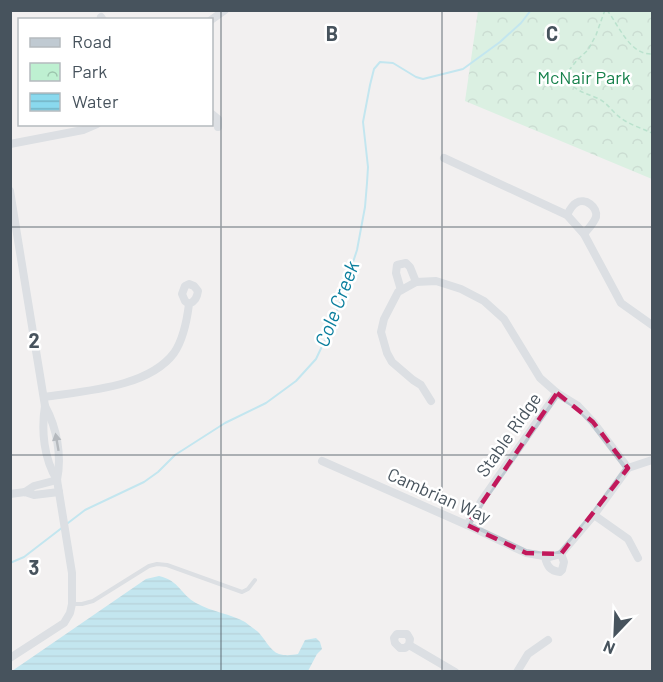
<svg xmlns="http://www.w3.org/2000/svg" width="663" height="682" viewBox="0 0 663 682" font-family="Barlow,sans-serif">
<defs>
<pattern id="park-crowns" width="20" height="18" patternUnits="userSpaceOnUse" patternTransform="scale(1.5)"><rect width="20" height="18" fill="#bef0d1"/><path d="M2 6a3 3 0 1 1 6 0M12 15a3 3 0 1 1 6 0" fill="none" stroke="#9cc5ad"/></pattern>
<pattern id="water-rules" width="6" height="5" patternUnits="userSpaceOnUse" patternTransform="scale(1.5)"><rect width="6" height="5" fill="#8ad9ee"/><path d="M0 2.5h6" fill="none" stroke="#73b3c4"/></pattern>
</defs>
<rect width="100%" height="100%" fill="#f2f0f0"/>
<path fill="url(#park-crowns)" d="M478,11H652V179L465,101Z"/>
<path fill="url(#water-rules)" d="M159,576C180,581 180,594 196,603C212,612 231,614 245,622C249,625 253,628 257,631C264,637 270,651 279,654C286,656 292,655 298,654L305,640L316,638L320,642L322,649L317,654L308,671H12L146,579Z"/>
<g fill="none" stroke-linecap="round" stroke-linejoin="round">
<g stroke="#8ad9ee" stroke-width="2">
<path d="M68,523L85,510L144,482L158,472L175,455L225,423L266,403L296,381L316,359L333,323L357,250L365,207L367,183L368,167L363,122L370,85L374,69L380,62L393,63L416,77L423,79L463,69L500,42L521,23L531,10"/>
<path d="M10,563L24,557L63,527"/>
</g>
<g stroke="#75cfa2" stroke-width="1.5" stroke-dasharray="4.5 3" stroke-linecap="butt">
<path d="M605,10L596,35L588,50L578,59L570,69L567,78C574,92 587,93 599,99C607,103 611,110 617,115C627,124 641,128 652,133"/>
<path d="M607,10C619,26 630,55 652,54"/>
</g>
<path stroke="#c0cad2" stroke-width="4" d="M73,604H82L93,601L149,566L157,564L167,565L242,592L248,589L255,580"/>
<g stroke="#c0cad2" stroke-width="8">
<path d="M101,17L103,20"/>
<path d="M211,20L225,10"/>
<path d="M212,114L218,119V127"/>
<path d="M10,144L83,130L97,124"/>
<path d="M444,158L567,215L584,234L621,303L652,325"/>
<path d="M10,191L45,406C41,431 44,459 57,480"/>
<path d="M567,215C569,211 572,205 576,203C585,197 598,207 596,217C594,223 588,229 584,234"/>
<path d="M401,290L396,273L397,265L406,263L410,267L416,282"/>
<path d="M44,397C83,391 148,388 174,353C183,340 187,320 189,304C195,301 197,298 198,291L194,286L189,284L185,286L182,294L185,301L189,304"/>
<path d="M431,401L421,385L413,380L392,362L387,353L381,332L384,319L398,292L416,282L436,281L461,289L484,301L504,319L540,378L557,393L578,406L593,422L628,468"/>
<path d="M322,461L467,525L526,553L550,557L561,554L594,515L628,468L652,460"/>
<path d="M25,492L34,486L57,480"/>
<path d="M10,494L25,492L34,495L59,492"/>
<path d="M594,515L628,539L638,558"/>
<path d="M467,525L482,500L557,393"/>
<path d="M545,557C547,566 550,571 560,572L562,570L564,562L561,554"/>
<path d="M409,645L410,639L407,634H397L394,638L395,643L400,648H405L409,645L455,672"/>
<path d="M10,658L64,623L70,613L72,604V573L57,480C62,456 57,428 45,406"/>
<path d="M517,672L528,654L548,640"/>
</g>
</g>
<defs><path id="oneway-solid" d="M-6-.8H1V-3.2L6.5 0L1 3.2V.8H-6Z" transform="scale(1.5)"/></defs>
<use fill="#6b7780" href="#oneway-solid" transform="translate(57 442) rotate(-100)"/>
<path d="M0 0H663V682H0ZM557,393L593,422L628,468L561,554L526,553L467,525Z" fill="#f2f0f0" fill-opacity=".55" fill-rule="evenodd"/>
<path fill="none" stroke="#c2185b" stroke-width="4.5" stroke-dasharray="12 8" stroke-linejoin="round" d="M557,393L593,422L628,468L561,554L526,553L467,525Z"/>
<path fill="none" stroke="#47535d" stroke-width="1.5" stroke-opacity="0.55" d="M221,10V672M442,10V672M10,227H652M10,455H652"/>
<g text-anchor="middle" stroke-width="5" stroke-linejoin="round" paint-order="stroke">
<g font-size="18" fill="#16814b" stroke="#fff">
<text x="584" y="84">McNair Park</text>
</g>
<g font-size="18" fill="#47535d" stroke="#fff">
<text transform="translate(509 435) rotate(-55)" y="6">Stable Ridge</text>
<text transform="translate(439 496) rotate(24)" y="6">Cambrian Way</text>
</g>
<g font-size="20" font-style="italic" fill="#0b7f9e" stroke="#fff">
<text transform="translate(337 304) rotate(-69)" y="7">Cole Creek</text>
</g>
</g>
<g font-size="20" text-anchor="middle" font-weight="bold" fill="#47535d" stroke="#fff" stroke-width="5" stroke-linejoin="round" paint-order="stroke">
<text x="332" y="41">B</text>
<text x="552" y="41">C</text>
<text x="34" y="348">2</text>
<text x="34" y="575">3</text>
</g>
<rect width="663" height="682" fill="none" stroke="#47535d" stroke-width="24"/>
<rect x="18" y="18" width="195" height="108" fill="#ffffff" stroke="#b5babe" stroke-width="1.5"/>
<rect x="30" y="38" width="30" height="9" fill="#c0cad2" stroke="#b5babe" stroke-width="1.5"/>
<text x="72" y="48" font-size="18" fill="#47535d">Road</text>
<rect x="30" y="63" width="30" height="18" fill="url(#park-crowns)" stroke="#b5babe" stroke-width="1.5"/>
<text x="72" y="78" font-size="18" fill="#47535d">Park</text>
<rect x="30" y="93" width="30" height="18" fill="url(#water-rules)" stroke="#b5babe" stroke-width="1.5"/>
<text x="72" y="108" font-size="18" fill="#47535d">Water</text>
<g transform="translate(615 634) rotate(203)" stroke="#ffffff" stroke-width="4.5" paint-order="stroke">
<path d="M0-4.5L10 22L0 15L-10 22Z" fill="#47535d"/>
<text y="-9" font-size="16" font-weight="bold" text-anchor="middle" fill="#47535d">N</text>
</g>
</svg>
